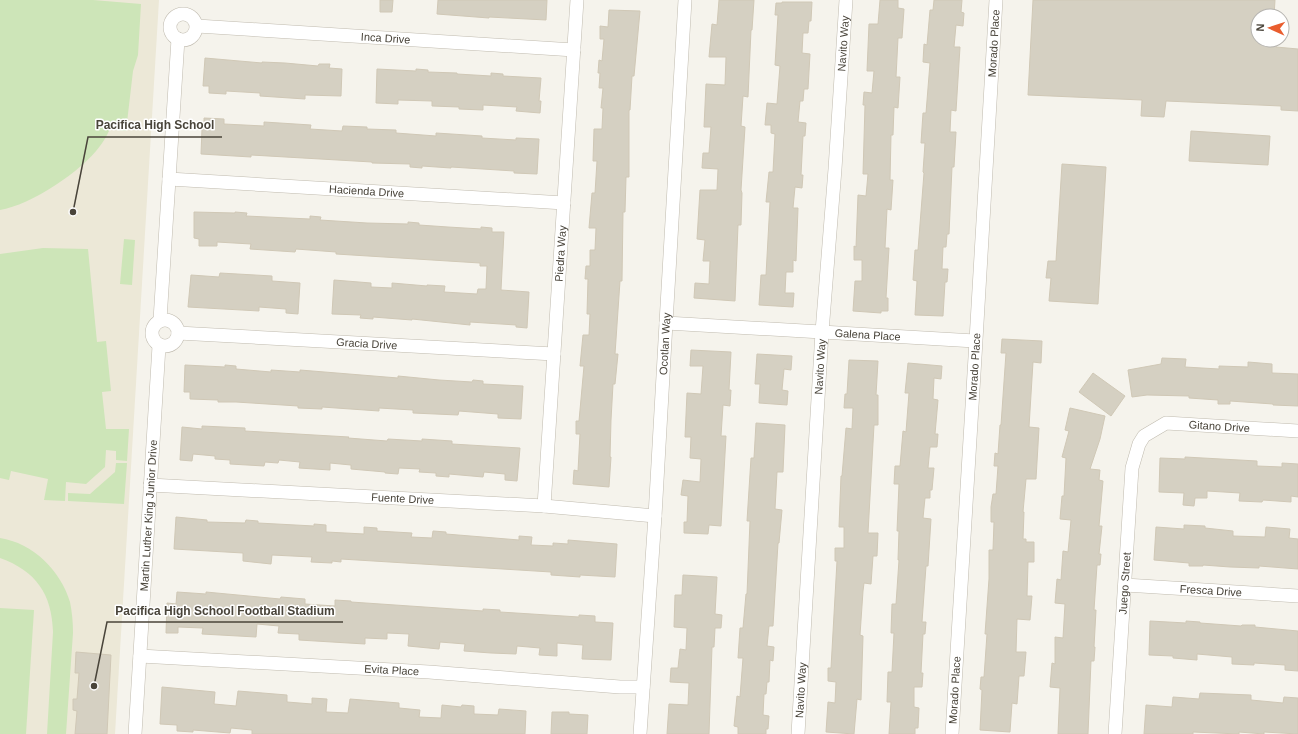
<svg xmlns="http://www.w3.org/2000/svg" width="1298" height="734" viewBox="0 0 1298 734" font-family="Arial,sans-serif">
<rect width="100%" height="100%" fill="#f5f3ec"/>
<path fill="#ece8d7" d="M0,0H159L115,734H0Z"/>
<g fill="#cde5b8">
<path d="M0,0H93L141,4L138,55L133,71L126,131L110,129C107,135 104,141 100,146C82,171 31,205 0,210Z"/>
<path d="M124,239L135,240L132,285L120,284Z"/>
<path d="M43,248L88,249L97,342L106,341L111,391L102,392L106,429H129L127,461L116,460V451L106,450L105,467L86,484L66,482L65,501L44,500L48,479L11,471L9,480L0,478V254Z"/>
<path d="M116,463H127L124,504L68,501V493L90,494L115,472Z"/>
<path d="M0,538C33,543 61,571 70,602C72,612 73,622 73,633L66,734H47L53,632C52,594 36,571 0,558Z"/>
<path d="M0,608L34,610L26,734H0Z"/>
</g>
<g fill="#d5d0c2" stroke="#d0c8b6">
<path d="M380,0H393L392,12H380Z"/>
<path d="M438,0H547L546,20L489,17V18L437,14Z"/>
<path d="M719,0H754L752,30H751L748,97L743,96L741,126L745,127L741,190L742,193L741,225H738L735,301L694,298L695,283L709,284L710,261H703L705,240L697,239L700,190H717L718,169L702,168L703,153H709L711,127H704L706,84L725,85L726,57H709L712,24L717,25Z"/>
<path d="M880,0H898V8L904,9L902,38H898L896,77H900L898,108L894,107L893,135H891L890,180H893L891,210L887,209L885,248H889L886,298H888V311H881V313L853,311L855,281H862V260H854V246L856,247L858,195L866,196L868,174H863L865,105H863L864,92L872,93L874,71H867L869,24H878Z"/>
<path d="M934,0H962L961,12L964,13L963,26L956,25L954,47H960L956,111L951,110L950,132H956L954,167H952L949,234H947L946,247H943L942,269H948L947,282H945L943,316L915,315L917,281L913,280L915,250H918L924,173L923,172L925,143H921L923,113H926L930,63L923,62L924,44L927,45L930,10H933Z"/>
<path d="M1033,0H1275L1274,16H1258V40H1276V47L1298,49V111L1281,110V106L1166,101L1164,117L1141,116L1142,100L1028,95Z"/>
<path d="M782,2H812L811,21H809L808,33H803L802,53L810,54L808,89H804L803,101H800L798,122L806,123L805,136H803L801,175H803L802,188L795,187L793,208H798L796,261L793,260V272H786L785,293H794L793,307L759,305L761,275H766L770,202H766L769,172H773L775,134L771,133V125H765L767,103L777,104L780,66L775,65L778,15H775L776,3H782Z"/>
<path d="M609,10L640,11L634,76H632L630,110H629V177H626L625,212H623L622,281H620L615,354H618L615,384H613L611,420L610,457H611L609,487L573,484L574,470L578,471L580,434H576V421H579L584,366H580L583,335H589L590,314H587L588,279H585L586,266H590V250H595L596,228H589L592,193H595L597,161H593L594,129H602L603,108H601L603,88H599L600,73H598L599,60L602,61L604,39H600V26L608,27Z"/>
<path d="M205,58L262,63V62L285,63L318,66L319,64H330L329,68L342,69L341,96L305,95V99L260,96V93L226,91V94L209,93V86H203Z"/>
<path d="M377,69L416,71V69L428,70V72L457,73V74L491,76V73L503,74V76L541,78L539,101H541L540,113L516,111L517,107L483,105V110L459,109V107L432,106V101L398,100V104L376,103Z"/>
<path d="M204,118L224,119V124L264,126V122L311,125L310,129L342,131L343,126L367,127V129L396,130V133L436,136V133L482,136V138L516,140V138L539,139L537,174L514,173V171L451,167V168L422,166V168L410,167V164L372,163V162L251,155V157L201,154L202,129H204Z"/>
<path d="M1191,131L1270,136L1268,165L1189,161Z"/>
<path d="M1062,164L1106,167L1098,304L1049,301L1051,278H1046L1048,261H1056Z"/>
<path d="M194,212L235,213V212L247,213L246,216L310,219V216L321,217L320,220L367,223L408,224V222L419,223V225L448,227L481,229V227L492,228V232H504L501,290L529,292L527,328L516,327V325L470,322V325L412,319V320L373,317V319L360,318L361,315L332,314L334,280L371,283V287L392,288V283L427,286V285L445,286L444,292L477,294L478,289H486L487,266H480V263L336,254V252L296,249L295,252L250,249L251,244L217,242V246H199V239L194,238Z"/>
<path d="M220,273L272,276V281L300,283L298,314L286,313V309L259,307V311L188,307L191,275L219,277Z"/>
<path d="M1002,339L1042,341L1041,363L1033,362L1029,427L1039,428L1036,479H1026L1023,512H1024L1023,539H1026V542H1034V562H1028L1027,596H1032L1030,620L1017,619L1016,652H1026L1024,676H1019L1017,704L1012,703L1010,732L980,730L982,690L980,689L981,677H984L987,634H985L989,579V550H993L994,522H991V507L993,494H996L998,466H994L995,453L998,454L1000,425H1001L1006,353H1001Z"/>
<path d="M691,350L731,352L729,390H731L730,406L723,405L721,436H726L721,526L709,525L708,534L684,533V522H687L688,496L681,495L683,480L700,482L701,459L690,458L691,437H685L687,393L701,394L703,366H690Z"/>
<path d="M757,354L792,356L791,370L784,369L782,390L788,391L787,405L759,403L760,384H755Z"/>
<path d="M1162,358L1186,359L1185,367L1219,369V366L1248,367V362L1272,364V373L1298,374V406L1273,405V404L1230,401V404H1218V400L1189,398V396L1147,395L1132,397L1128,370L1161,364Z"/>
<path d="M849,360L878,361L876,395H878V425H874L868,533H878L877,556H873L871,584L864,583L863,591L860,635L863,636L861,700L857,699L854,734L826,732L828,702L835,703L836,682L828,681V668H831L837,561H835V548H844V527H839L841,476H842L846,428L852,429L853,408H844L845,394H847Z"/>
<path d="M908,363L942,366L941,379L934,378L933,399L938,400L935,434H938L937,447H930L928,468H934L932,490H930V498H925L923,518L931,519L928,566H926L922,622H926L925,634H923L921,673H923L922,687H914V707L919,708L918,728H915V734H889L891,702H887L888,672H892L894,633H891L892,604H896L899,560H898L899,531H897L899,484H894L895,466H900L903,431L906,432L909,393H905Z"/>
<path d="M185,365L225,367V365L236,366V369L271,372V370L300,372V370L398,378V376L439,380L472,382L473,380L483,381V384L523,386L521,419L498,418V414L459,411L458,415L413,413V410L379,408V411L322,407V409L298,408V406L236,402H218V400L190,399V392H184Z"/>
<path d="M1093,373L1125,396L1111,416L1079,392Z"/>
<path d="M1070,408L1105,416L1100,439L1090,469L1100,470L1099,480L1103,481L1099,526H1102L1099,554H1101L1100,565H1097L1094,610H1096L1094,647H1095L1094,661H1091L1088,734H1058L1060,688L1050,687L1052,663L1055,664V637L1063,638L1065,604L1055,603L1057,579L1061,580L1063,551L1068,552L1071,520L1060,519L1062,496H1064L1066,458L1062,457L1069,431L1065,430Z"/>
<path d="M756,423L785,425L783,472H777L775,509L782,510L779,543H778L773,626H769L767,646L774,647L773,661L770,660L769,682H767L766,694H764L763,715L769,716L768,729H766V734H738V727L734,726L737,696L740,697L743,658H738L740,628H743L746,594H747L750,521H747L751,458H754Z"/>
<path d="M202,426L245,428V431L349,437L348,438L387,441L388,439L422,441V439L452,441V444L520,448L517,481L505,480V474L484,472L483,477L449,474V477L436,476V473L419,472L420,469L399,468L398,474L385,473V472L351,469V465L330,463V470L299,468L300,462L279,460L278,463L265,462L264,466L230,464V460L215,459V456L193,454L192,461L180,460L182,427L202,429Z"/>
<path d="M1185,457L1257,461V466L1282,467V463L1298,464V497L1291,496V502L1263,500L1262,502L1239,501L1240,493L1207,491V498H1195L1194,506L1183,505L1184,493L1159,492L1160,458L1185,459Z"/>
<path d="M176,517L207,520V522L245,523L246,520L258,521V523L314,526V524L326,525V532L364,534V527L377,528V531L412,533L411,537L432,538L433,531L446,532V534L519,540V536L532,537L531,545L553,546V543L568,544V540L617,544L615,577L580,575V577L551,575V572L341,559V562L332,561V563L311,562L312,557L272,555L271,564L243,561V553L174,549Z"/>
<path d="M1184,525L1205,526V528L1233,531V536L1265,537L1266,527L1290,529L1289,538L1298,539V569L1259,566V568L1230,567L1203,565V566H1189V563L1154,560L1156,527L1184,529Z"/>
<path d="M683,575L717,577L715,614L722,615L721,628H715L714,647H712L709,734H667L669,704L688,705L689,683L670,682L671,668H678L680,649L686,650L687,628L674,627L675,595H682Z"/>
<path d="M177,592L206,594V592L280,599L281,597L305,599V604L335,606V600L351,601V602L483,611V609L500,610V612L579,617V615L595,616V622L613,623L611,660L582,659L583,645L557,643V656L539,655L540,648L517,646L516,654L491,653L464,651L465,644L440,642L439,649L408,646L409,634L387,633V639L365,638V644L299,640V634L278,633L279,626L257,624L256,637L202,634L203,628L178,627V633H166L167,603L176,604Z"/>
<path d="M1150,621L1186,623V621L1200,622V623L1241,626L1242,625H1255V627L1298,631V671L1285,670V665L1254,663V665L1232,664V657L1197,654V660L1173,658V656L1149,655Z"/>
<path d="M76,652L111,655L107,734H75L77,711L73,710V699H77L79,673H75Z"/>
<path d="M162,687L215,692L214,704L236,706L238,691L287,695V702L312,704V698L327,699L326,712L348,713L350,699L399,703V708L420,710L419,717L441,718L442,705L461,707L462,705L474,706V714L498,715L499,709L526,711L525,734H252V730L231,728L230,733L193,730V732L177,731V725L160,724Z"/>
<path d="M1200,693L1251,695V700L1283,703L1284,697L1298,698V734L1264,732V734L1239,732V734L1193,732V734H1144L1146,705L1172,707L1173,697L1199,699Z"/>
<path d="M552,712H569V714L588,715L587,734H551Z"/>
</g>
<g fill="none" stroke-linecap="round" stroke-linejoin="round">
<g stroke="#c0bbaf" stroke-width="14">
<g id="street">
<circle cx="183" cy="27" r="13"/>
<path id="s1" d="M197,26L574,50"/>
<path id="s2" d="M169,179L564,203"/>
<circle cx="165" cy="333" r="13"/>
<path d="M160,320L178,39"/>
<path id="s3" d="M666,323L975,341"/>
<path id="s4" d="M178,333L554,354"/>
<path id="s5" d="M150,485L544,506L655,516"/>
<path id="s6" d="M544,506L577,0"/>
<path id="s7" d="M1125,585L1298,596"/>
<path id="s8" d="M140,656L429,672L620,687H643"/>
<path id="s9" d="M135,734L159,346"/>
<path id="s10" d="M640,734L655,516L666,323L685,0"/>
<path id="s11" d="M798,734L822,332L835,169L846,0"/>
<path id="s12" d="M952,734C966,489 983,245 996,0"/>
<path id="s13" d="M1115,734L1132,468L1139,444L1144,436L1166,423L1298,431"/>
</g>
</g>
<use href="#street" stroke="#fff" stroke-width="13"/>
</g>
<g text-anchor="middle" stroke-width="3" stroke-linejoin="round" paint-order="stroke">
<g font-size="11" fill="#49443a" stroke="#fff">
<text dy="4" stroke="none"><textPath href="#s1" startOffset="189">Inca Drive</textPath></text>
<text dy="4" stroke="none"><textPath href="#s11" startOffset="692">Navito Way</textPath></text>
<text dy="4" stroke="none"><textPath href="#s12" startOffset="692">Morado Place</textPath></text>
<text dy="4" stroke="none"><textPath href="#s2" startOffset="198">Hacienda Drive</textPath></text>
<text dy="4" stroke="none"><textPath href="#s6" startOffset="253">Piedra Way</textPath></text>
<text dy="4" stroke="none"><textPath href="#s3" startOffset="202">Galena Place</textPath></text>
<text dy="4" stroke="none"><textPath href="#s4" startOffset="189">Gracia Drive</textPath></text>
<text dy="4" stroke="none"><textPath href="#s10" startOffset="391">Ocotlan Way</textPath></text>
<text dy="4" stroke="none"><textPath href="#s11" startOffset="368">Navito Way</textPath></text>
<text dy="4" stroke="none"><textPath href="#s12" startOffset="368">Morado Place</textPath></text>
<text dy="4" stroke="none"><textPath href="#s13" startOffset="380">Gitano Drive</textPath></text>
<text dy="4" stroke="none"><textPath href="#s5" startOffset="253">Fuente Drive</textPath></text>
<text dy="4" stroke="none"><textPath href="#s9" startOffset="219">Martin Luther King Junior Drive</textPath></text>
<text dy="4" stroke="none"><textPath href="#s13" startOffset="151">Juego Street</textPath></text>
<text dy="4" stroke="none"><textPath href="#s7" startOffset="86">Fresca Drive</textPath></text>
<text dy="4" stroke="none"><textPath href="#s8" startOffset="252">Evita Place</textPath></text>
<text dy="4" stroke="none"><textPath href="#s11" startOffset="44">Navito Way</textPath></text>
<text dy="4" stroke="none"><textPath href="#s12" startOffset="44">Morado Place</textPath></text>
</g>
</g>
<path fill="none" stroke="#49443a" stroke-width="1.5" d="M73 212L88 137H222M94 686L107 622H343"/>
<g fill="#49443a" stroke="#fff" stroke-width="1.5">
<circle cx="73" cy="212" r="4"/>
<circle cx="94" cy="686" r="4"/>
</g>
<g font-size="12" text-anchor="middle" font-weight="bold" fill="#49443a" stroke="#fff" stroke-width="3" stroke-linejoin="round" paint-order="stroke">
<text x="155" y="129">Pacifica High School</text>
<text x="225" y="615">Pacifica High School Football Stadium</text>
</g>
<g transform="translate(1270 28) rotate(273)"><circle r="19" fill="#ffffff" stroke="#b6b4b0"/>
<path d="M0-3L7 15L0 10L-7 15Z" fill="#e95d2e"/>
<text y="-6" font-size="11" font-weight="bold" text-anchor="middle" fill="#49443a">N</text>
</g>
</svg>
